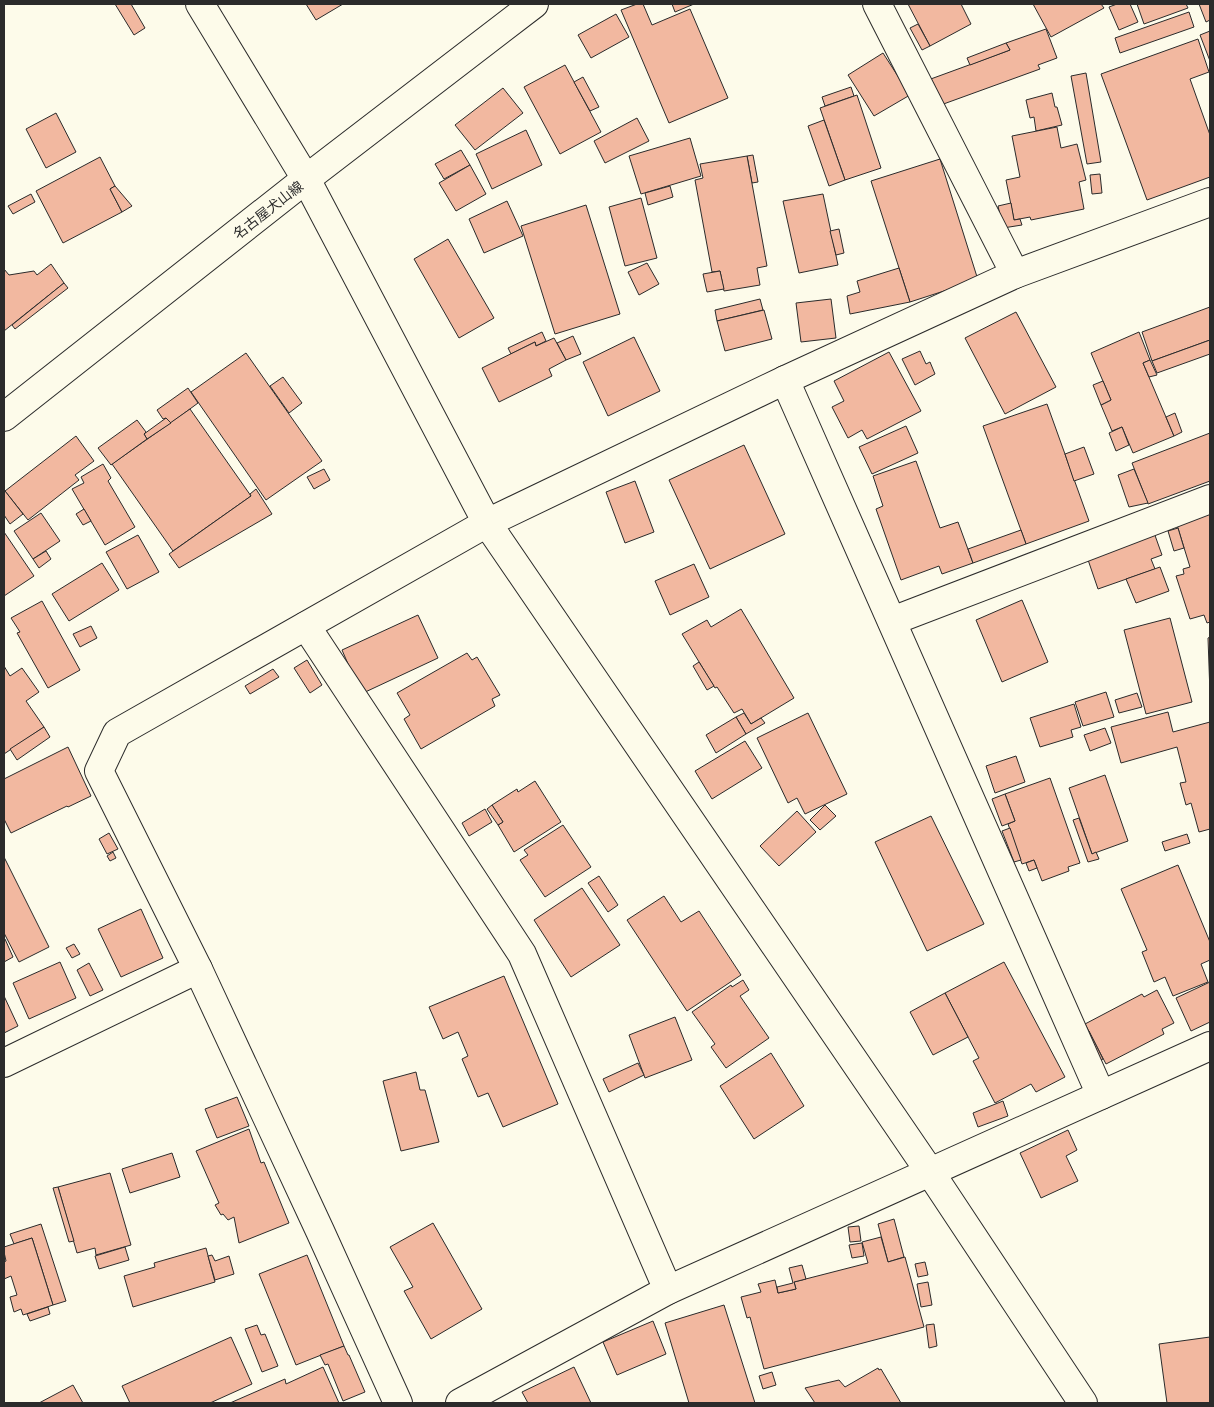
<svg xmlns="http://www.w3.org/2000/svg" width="1214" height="1407" viewBox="0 0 1214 1407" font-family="'IBM Plex Serif','Noto Sans JP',serif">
<rect width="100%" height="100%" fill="#fdfbea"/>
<g fill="#f2b8a0" stroke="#2b2b2b">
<path d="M115,4H131L145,28L134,35Z"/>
<path d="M306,4H343L316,20Z"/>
<path d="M637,4H643L652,25L690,9L728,98L669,123L621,10Z"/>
<path d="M672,4H694L675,12Z"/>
<path d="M908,4H961L971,24L930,46Z"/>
<path d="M1033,4H1101L1104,8L1051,37Z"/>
<path d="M1117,4H1130L1138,22L1119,30L1109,7Z"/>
<path d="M1137,4H1186L1188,8L1144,24Z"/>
<path d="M1199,4H1210V20L1206,22Z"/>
<path d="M1189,12L1194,27L1120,53L1115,38Z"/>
<path d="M616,14L629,37L591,58L578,35Z"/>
<path d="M918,24L930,46L922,50L910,28Z"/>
<path d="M1046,29L1057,58L1038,65L1040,69L938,106L928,80L1010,50L1006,43Z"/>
<path d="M1210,31V61L1200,35Z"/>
<path d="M1198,39L1209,72L1190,79L1210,135V177L1147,200L1101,74Z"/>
<path d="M1006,43L1010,50L970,65L967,58Z"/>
<path d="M883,53L910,95L874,116L848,75Z"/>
<path d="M565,65L601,132L560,154L524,87Z"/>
<path d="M1086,73L1101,162L1087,164L1071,76Z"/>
<path d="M583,77L599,107L590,111L574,82Z"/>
<path d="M851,87L854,96L825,106L822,97Z"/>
<path d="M503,88L523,113L475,150L455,125Z"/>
<path d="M1052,93L1055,107H1057L1062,125L1036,131L1034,117L1030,118L1026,100Z"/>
<path d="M857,95L881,168L845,180L820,108Z"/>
<path d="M56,113L76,152L46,168L26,129Z"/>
<path d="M637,118L649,141L605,163L594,141Z"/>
<path d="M824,120L845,180L829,186L808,126Z"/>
<path d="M1057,127L1061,148L1077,144L1086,180L1079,182L1084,209L1031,220L1030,217L1014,220L1006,180L1020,177L1012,136Z"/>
<path d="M526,130L542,165L492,189L476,154Z"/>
<path d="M690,138L701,176L641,194L629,156Z"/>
<path d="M461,150L470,165L444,179L435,164Z"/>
<path d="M753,155L758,182L752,183L747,156Z"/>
<path d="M747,156L767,266L757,268L760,285L724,291L720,271L712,272L695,180L703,178L700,164Z"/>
<path d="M100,157L115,186L110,189L122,212L63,243L36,191Z"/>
<path d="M940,159L978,280L910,302L871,181Z"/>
<path d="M470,165L486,194L456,211L439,183Z"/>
<path d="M1100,174L1102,193L1092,194L1090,175Z"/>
<path d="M115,186L132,206L122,212L110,189Z"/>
<path d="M670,186L673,197L648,205L645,193Z"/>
<path d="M31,194L35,202L13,214L8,206Z"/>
<path d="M823,194L838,265L799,273L783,201Z"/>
<path d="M641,198L657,258L625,266L609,207Z"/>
<path d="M507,201L523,236L484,253L469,219Z"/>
<path d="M1011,203L1014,220L1020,219L1022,225L1003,228L998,206Z"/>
<path d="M586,205L620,314L555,334L521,226Z"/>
<path d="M839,229L844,253L836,255L830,231Z"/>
<path d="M448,239L494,318L459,338L414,259Z"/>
<path d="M647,263L659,284L639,295L628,272Z"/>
<path d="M51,264L64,283L4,331V269L9,275L34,271L37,275Z"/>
<path d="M899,268L910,302L850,314L847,296L860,292L857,281Z"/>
<path d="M720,271L724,289L707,292L703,274Z"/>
<path d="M64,283L68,288L15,329L12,325Z"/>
<path d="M760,299L763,310L717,321L715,310Z"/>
<path d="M831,299L836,338L801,342L796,303Z"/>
<path d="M1210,307V340L1152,361L1142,332Z"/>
<path d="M764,310L772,339L725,351L717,321Z"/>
<path d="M1016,312L1056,387L1005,414L965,338Z"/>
<path d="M542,332L546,341L536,346L535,342L511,354L508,348Z"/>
<path d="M1139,332L1150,360L1143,363L1174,436L1133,453L1122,427L1112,431L1101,405L1111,400L1091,353Z"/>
<path d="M573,336L581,354L566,360L557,343Z"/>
<path d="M634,337L660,391L608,416L583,362Z"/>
<path d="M554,338L566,360L549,369L552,376L499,402L482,368L535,342L536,346Z"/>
<path d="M1210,340V354L1157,373L1152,361Z"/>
<path d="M920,351L926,364L930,362L935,374L915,385L902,359Z"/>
<path d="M889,352L921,411L867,439L862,430L848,438L832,407L844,401L834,381Z"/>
<path d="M246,353L322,461L266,500L191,392Z"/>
<path d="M1150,360L1157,375L1149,377L1143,363Z"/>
<path d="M283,377L302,403L289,413L270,386Z"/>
<path d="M1103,381L1111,400L1101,405L1093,385Z"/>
<path d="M188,388L198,403L171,423L166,418L163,419L157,410Z"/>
<path d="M1047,404L1089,521L1026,544L983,426Z"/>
<path d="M190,409L251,496L173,551L112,464Z"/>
<path d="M1175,413L1182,432L1174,436L1166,417Z"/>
<path d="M166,418L171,423L147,439L144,434Z"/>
<path d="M137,420L146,432L144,434L147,439L111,465L98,448Z"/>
<path d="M906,426L918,453L872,474L859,447Z"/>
<path d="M1122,427L1129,445L1116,451L1109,433Z"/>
<path d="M1210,433V481L1148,504L1132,463Z"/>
<path d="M76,436L94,461L75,475L79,480L28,520L5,491Z"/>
<path d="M744,445L785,534L710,569L669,480Z"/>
<path d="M1084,447L1094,474L1074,481L1065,454Z"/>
<path d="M916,461L940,528L958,522L973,563L942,574L939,566L901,580L876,509L883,506L873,476Z"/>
<path d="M103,464L111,478L108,481L135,527L105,545L72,489L84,483L81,477Z"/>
<path d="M324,469L330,480L314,489L307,477Z"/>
<path d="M1134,469L1148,503L1129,507L1118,475Z"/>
<path d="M635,481L654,532L625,543L606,492Z"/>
<path d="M256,489L272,514L179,568L169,554L251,496L250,494Z"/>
<path d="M5,491L23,514L10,524L4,515V492Z"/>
<path d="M84,509L91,521L83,525L76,514Z"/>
<path d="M41,513L60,541L33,559L14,531Z"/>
<path d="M1210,514V622L1207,623L1204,615L1190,619L1176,576L1184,574L1183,569L1190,567L1177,525Z"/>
<path d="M1152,527L1162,555L1151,559L1155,569L1098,589L1085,551Z"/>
<path d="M1178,528L1184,548L1174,551L1168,531Z"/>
<path d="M1021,530L1026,544L973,563L968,549Z"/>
<path d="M4,532L34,576L4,596Z"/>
<path d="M138,535L159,572L127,589L106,552Z"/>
<path d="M46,551L51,559L39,568L33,559Z"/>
<path d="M102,563L119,590L69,621L52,594Z"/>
<path d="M694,564L709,597L670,615L655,581Z"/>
<path d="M1160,567L1169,591L1136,603L1126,579Z"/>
<path d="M1022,600L1048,662L1002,682L976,620Z"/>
<path d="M42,601L80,670L48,688L17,633L20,632L11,618Z"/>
<path d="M741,609L794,698L751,724L742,709L734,713L717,687L715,688L682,634L707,620L711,627Z"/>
<path d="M418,615L438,658L361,694L342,650Z"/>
<path d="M1170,618L1192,702L1146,714L1124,630Z"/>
<path d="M91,626L97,638L80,647L73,634Z"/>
<path d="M1210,637V694L1208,638Z"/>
<path d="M467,653L472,660L477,657L500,695L492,699L495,706L421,749L404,719L410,715L397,693Z"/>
<path d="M307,660L322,685L310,693L294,668Z"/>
<path d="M699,662L714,686L707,690L693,666Z"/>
<path d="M4,666L10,676L22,668L39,692L26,701L44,727L4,754Z"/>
<path d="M273,669L279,677L250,694L245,686Z"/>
<path d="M1106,692L1114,717L1083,726L1075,702Z"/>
<path d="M1137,693L1142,707L1119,713L1115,700Z"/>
<path d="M1074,704L1081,727L1071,730L1073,737L1040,747L1030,718Z"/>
<path d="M1168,712L1173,732L1210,722V829L1199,832L1191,803L1186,805L1180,783L1186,782L1177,747L1121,763L1111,727Z"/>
<path d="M744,713L751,724L761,718L765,723L746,734L736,717Z"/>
<path d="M808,713L847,794L805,814L797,798L788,803L757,738Z"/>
<path d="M736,717L746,734L716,753L706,735Z"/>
<path d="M44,727L50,737L17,760L10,749Z"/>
<path d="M1105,728L1111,743L1090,751L1084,735Z"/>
<path d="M745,741L762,768L712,799L695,771Z"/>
<path d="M68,747L91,796L68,807L67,806L11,833L4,819V779Z"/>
<path d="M1016,756L1025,782L995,793L986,766Z"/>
<path d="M1105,775L1128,841L1092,854L1069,788Z"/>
<path d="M1050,778L1080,863L1068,867L1069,871L1042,881L1034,860L1022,864L1008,824L1015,821L1005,794Z"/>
<path d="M535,781L561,822L514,852L498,825L503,822L492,805L517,789L518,792Z"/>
<path d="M1005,794L1015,821L1002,826L992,799Z"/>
<path d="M492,805L503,822L498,825L487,809Z"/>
<path d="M825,805L836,816L820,830L810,820Z"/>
<path d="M485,809L492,822L469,836L462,823Z"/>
<path d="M797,811L816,832L779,866L760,846Z"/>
<path d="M931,816L984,924L927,951L875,842Z"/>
<path d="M1079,818L1092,854L1096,852L1099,859L1088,862L1073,820Z"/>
<path d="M563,825L591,867L545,897L520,860L528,855L524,850Z"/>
<path d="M1010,828L1021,860L1014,862L1002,831Z"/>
<path d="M109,833L118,849L107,854L99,839Z"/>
<path d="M1187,834L1190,843L1165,851L1162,842Z"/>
<path d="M113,852L116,858L110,861L107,856Z"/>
<path d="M4,857L49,947L19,962L4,933Z"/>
<path d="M1034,860L1037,868L1029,871L1026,863Z"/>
<path d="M1178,865L1210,942V960L1201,964L1208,982L1173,996L1165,977L1154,982L1142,952L1147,950L1121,889Z"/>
<path d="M599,876L618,905L608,912L588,883Z"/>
<path d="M582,888L620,945L571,977L534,920Z"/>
<path d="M664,896L681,922L699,911L741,975L687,1011L627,920Z"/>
<path d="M141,909L163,958L121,977L98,929Z"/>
<path d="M5,939L13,957L4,962V940Z"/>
<path d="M74,944L80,954L72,958L66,948Z"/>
<path d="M60,962L76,998L29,1019L13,983Z"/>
<path d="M1004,962L1065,1077L1036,1092L1031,1084L995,1103L973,1061L979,1058L945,993Z"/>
<path d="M89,963L103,990L90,996L77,970Z"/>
<path d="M504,976L558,1104L503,1127L488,1093L478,1097L462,1059L468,1056L458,1032L443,1039L429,1007Z"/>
<path d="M743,980L749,990L740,996L769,1038L726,1068L711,1047L715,1044L692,1012L731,985L732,987Z"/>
<path d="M1210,982V1022L1191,1031L1176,998Z"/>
<path d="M1157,990L1174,1023L1162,1029L1164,1034L1106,1064L1085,1024L1142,994L1144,997Z"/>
<path d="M945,993L968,1037L933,1055L910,1012Z"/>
<path d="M4,996L18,1026L4,1033Z"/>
<path d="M675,1017L692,1060L645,1078L629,1035Z"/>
<path d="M1089,1031L1103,1059L1097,1062L1082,1034Z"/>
<path d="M771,1053L804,1106L754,1139L720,1086Z"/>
<path d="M638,1063L644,1075L609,1092L603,1079Z"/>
<path d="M416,1072L420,1090H425L439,1142L401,1151L383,1081Z"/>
<path d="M237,1097L249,1126L217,1138L205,1109Z"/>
<path d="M1003,1101L1008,1116L978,1127L973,1113Z"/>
<path d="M249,1129L261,1163L264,1162L289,1223L239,1243L234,1217L228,1220L223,1214L221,1215L215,1205L219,1203L196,1151Z"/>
<path d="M1068,1130L1077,1150L1066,1156L1078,1181L1041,1198L1020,1153Z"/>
<path d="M172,1153L180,1177L130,1193L122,1169Z"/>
<path d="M110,1173L131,1245L96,1255L95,1248L77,1253L58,1187Z"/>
<path d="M58,1187L74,1241L69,1242L53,1188Z"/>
<path d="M894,1219L904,1257L888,1262L878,1224Z"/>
<path d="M433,1223L482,1309L431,1339L404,1291L413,1287L390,1247Z"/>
<path d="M41,1224L66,1301L53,1305L32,1238L14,1244L10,1234Z"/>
<path d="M859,1226L861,1241L850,1242L848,1227Z"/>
<path d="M881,1237L888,1262L905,1257L924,1327L764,1369L750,1317L747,1318L741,1297L761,1292L758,1284L775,1280L778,1293L796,1289L794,1282L868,1263L862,1242Z"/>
<path d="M32,1238L53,1305L23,1315L21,1309L14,1312L10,1297L17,1295L11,1276L4,1279V1262L6,1261L4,1252V1247Z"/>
<path d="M862,1243L864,1256L852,1258L849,1245Z"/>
<path d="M125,1247L129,1260L99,1269L95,1256Z"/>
<path d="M206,1248L215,1282L133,1307L124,1276L155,1267L154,1263Z"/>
<path d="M212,1255L215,1261L229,1256L234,1274L215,1280L208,1256Z"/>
<path d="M307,1255L344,1346L296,1365L259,1274Z"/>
<path d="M925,1262L928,1275L918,1277L915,1264Z"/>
<path d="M802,1265L806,1279L794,1282L796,1289L778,1293L777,1287L793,1283L789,1268Z"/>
<path d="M928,1282L932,1305L921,1307L917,1284Z"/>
<path d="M724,1305L755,1403H689L665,1323Z"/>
<path d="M48,1307L50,1314L30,1321L27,1314Z"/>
<path d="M653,1321L666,1354L617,1375L603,1342Z"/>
<path d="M934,1324L937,1346L929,1348L926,1325Z"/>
<path d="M257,1325L261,1335L265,1334L278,1366L262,1372L245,1329Z"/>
<path d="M231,1337L252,1384L210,1403H130L122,1386Z"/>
<path d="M1210,1337V1403H1167L1159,1344Z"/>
<path d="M344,1346L348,1355H349L365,1392L343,1401L328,1364L325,1365L320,1355Z"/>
<path d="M323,1367L339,1403H230L285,1379L286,1384Z"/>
<path d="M574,1367L591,1403H528L522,1392Z"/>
<path d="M878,1368L879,1370L881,1369L901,1403H815L805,1388L839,1380L845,1387Z"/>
<path d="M772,1372L776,1385L763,1389L759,1376Z"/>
<path d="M73,1385L83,1403H39Z"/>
</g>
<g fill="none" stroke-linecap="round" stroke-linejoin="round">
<g stroke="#2b2b2b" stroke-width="30">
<g id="minor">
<path d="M200,4L306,179L487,523L930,1172L1083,1403"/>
<path d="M877,4L1015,274"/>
<path d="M785,380L1101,1095"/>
<path d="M892,621L1210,499"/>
<path d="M306,626L522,954L668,1290"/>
<path d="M4,1063L198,969"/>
<path d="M398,1403L320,1231L198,969L99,771L117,733L487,523L785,380L1015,274L1210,202"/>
<path d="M460,1403L668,1290L1210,1046"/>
</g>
</g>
<g stroke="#2b2b2b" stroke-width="30">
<path id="major" d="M4,417L306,179L534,4"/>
</g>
<use href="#minor" stroke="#fdfbea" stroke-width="28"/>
<use href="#major" stroke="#fdfbea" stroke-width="28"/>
</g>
<g text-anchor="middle" stroke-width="4" stroke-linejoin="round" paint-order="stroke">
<g font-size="14" fill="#2b2b2b" stroke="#fdfbea">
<text transform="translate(268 210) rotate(-38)" y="5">名古屋犬山線</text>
</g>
</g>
<rect width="1214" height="1407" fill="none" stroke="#2b2b2b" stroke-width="10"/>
</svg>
